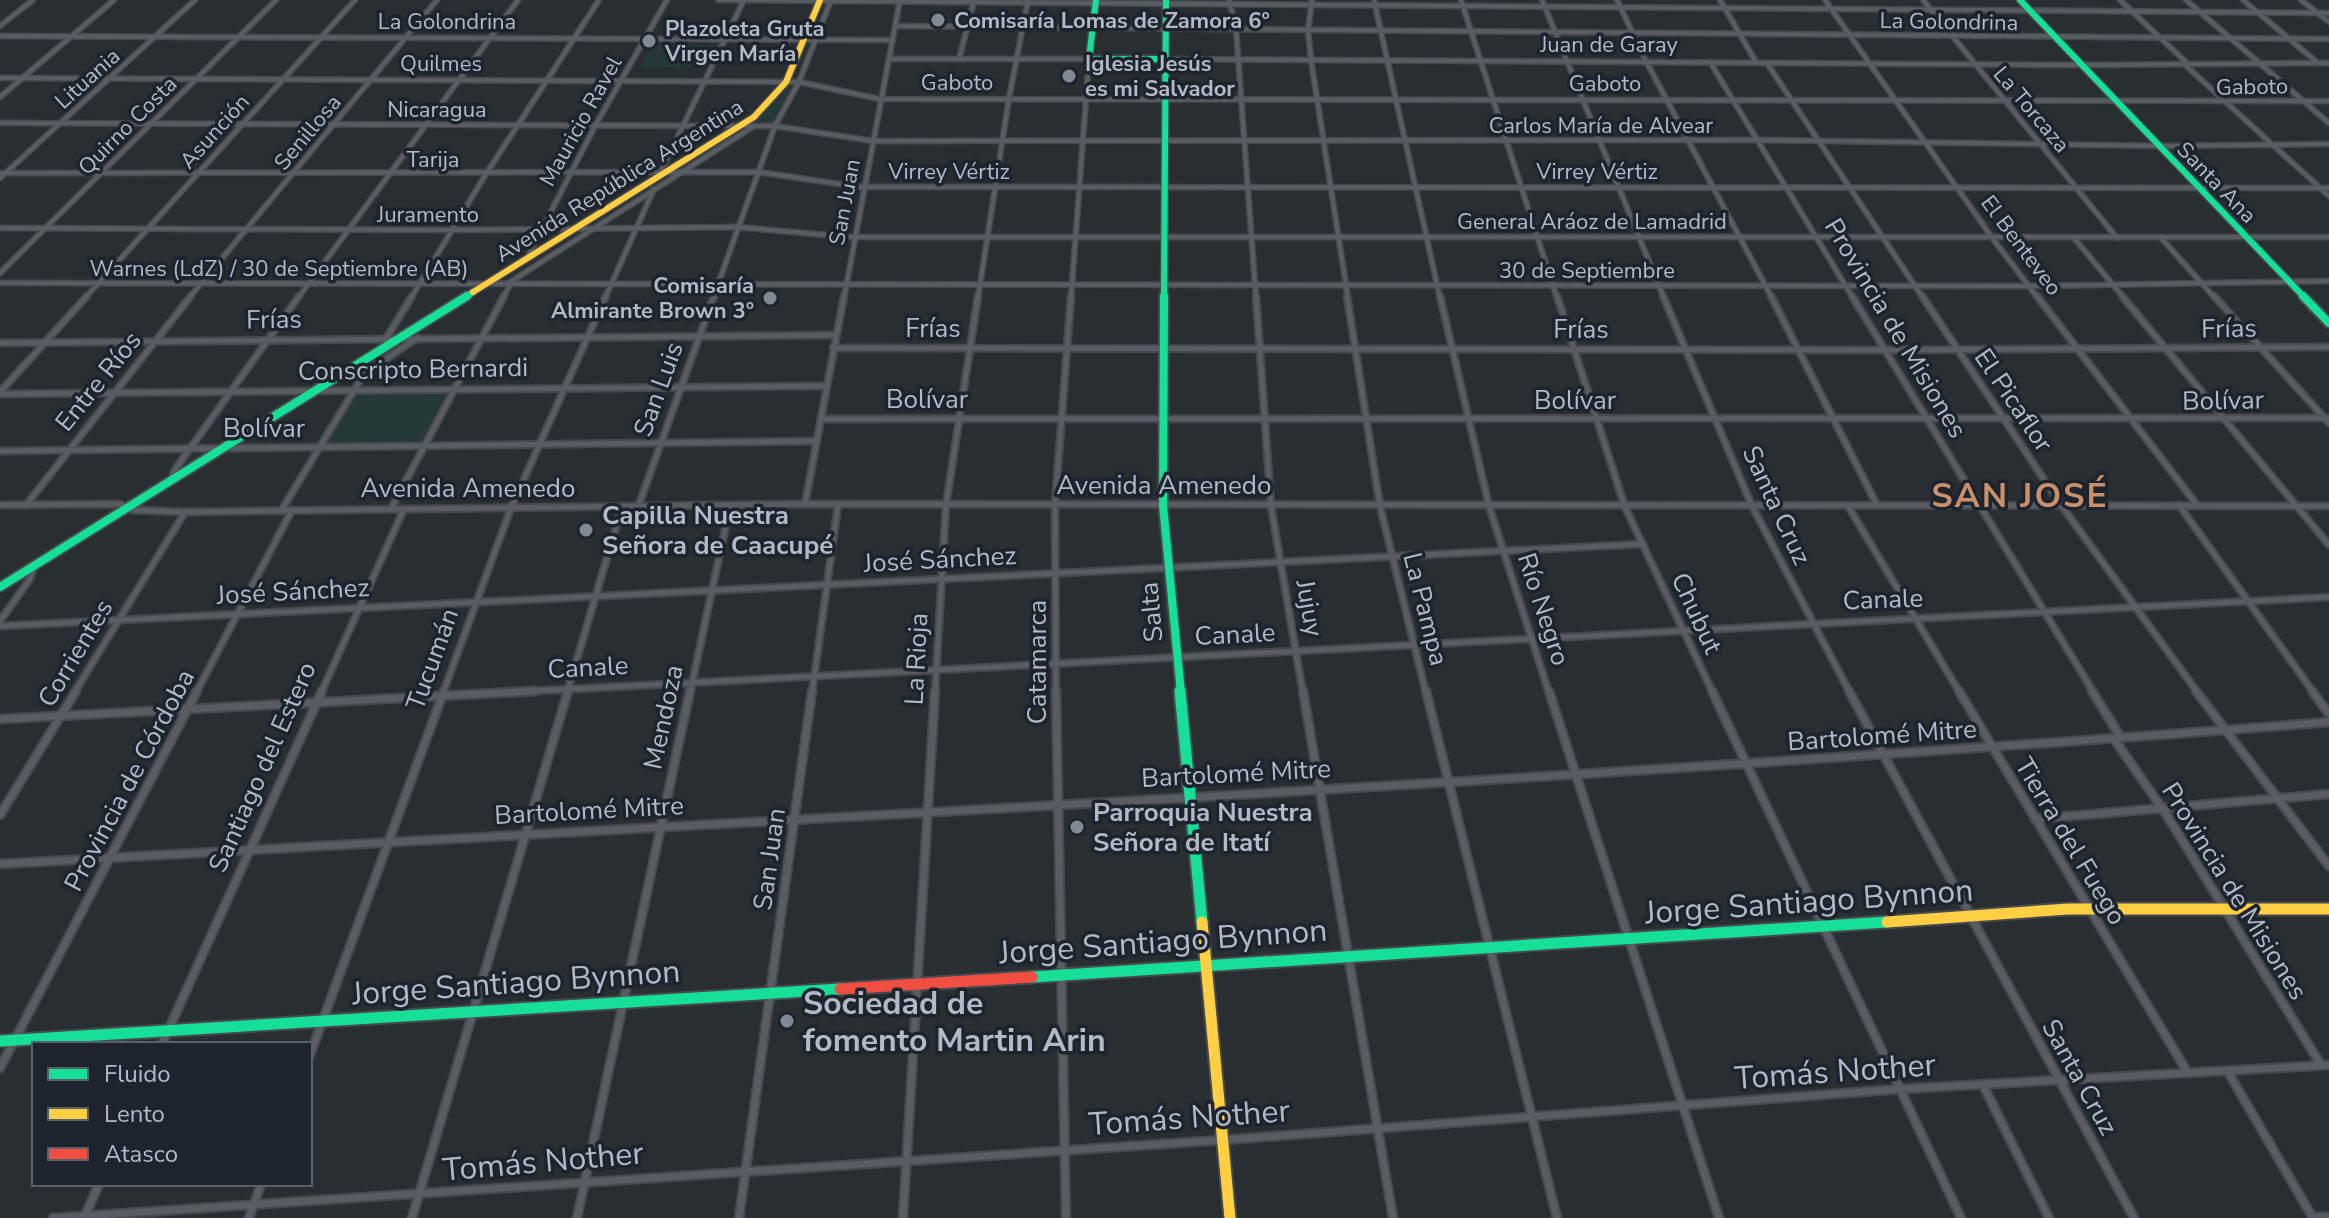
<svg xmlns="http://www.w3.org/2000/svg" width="2329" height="1218" viewBox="0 0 2329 1218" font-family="'Nunito Sans',sans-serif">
<rect width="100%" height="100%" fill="#292e33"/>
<g fill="#273839">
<path d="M653,45H715L705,67H641Z"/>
<path d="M788,83H797L775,123L748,125Z"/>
<path d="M449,392L421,444L325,445L356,393Z"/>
</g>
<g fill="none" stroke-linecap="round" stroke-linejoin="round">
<g stroke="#464a4e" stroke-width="7">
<g id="street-far2">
<path d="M718,0L2329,13"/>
<path d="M1229,0L1236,29L1256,298"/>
<path d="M1312,0L1308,30L1311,60L1348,298"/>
<path d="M1374,0L1440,298"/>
<path d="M1461,0L1557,298"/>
<path d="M1542,0L1664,298"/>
<path d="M1617,0L1646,61L1772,298"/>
<path d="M1720,0L1756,62"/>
<path d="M1825,0L1993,239L2038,298"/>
<path d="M1923,0L2117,238"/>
<path d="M2120,0L2188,64"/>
<path d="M2186,0L2329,123"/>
<path d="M2243,0L2318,63"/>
<path d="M2301,0L2329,22"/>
<path d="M0,26L33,0"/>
<path d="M896,26L2329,39"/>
<path d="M0,36L893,40"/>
<path d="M889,59H1089L1071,298"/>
<path d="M959,59L974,1"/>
<path d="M1164,59L2088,65L2329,63"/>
<path d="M1710,62L1853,298"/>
<path d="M1767,63L1923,298"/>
<path d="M2184,64L2329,196"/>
<path d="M0,78L799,82L880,99L2329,101"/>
<path d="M0,97L114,0"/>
<path d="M0,123L775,126L873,141L1758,140L2164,146L2329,144"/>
<path d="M0,173L758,172L860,187L2329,188"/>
<path d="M660,173L744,0"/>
<path d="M0,178L195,0"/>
<path d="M0,228L452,230L738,227L848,237H2329"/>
<path d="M2074,238L2124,298"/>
<path d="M2162,239L2215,298"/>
<path d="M526,260L595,126L667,0"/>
<path d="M0,273L276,0"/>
<path d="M0,283L2029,286L2329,281"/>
<path d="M507,284L754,126"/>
<path d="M85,298L355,0"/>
<path d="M189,298L437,0"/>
<path d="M298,298L518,0"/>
<path d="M411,298L486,174L599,0"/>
<path d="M503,298L510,285"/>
<path d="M605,298L654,189"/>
<path d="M713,298L775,126L799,82L831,0"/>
<path d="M844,298L900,0"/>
<path d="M978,298L1009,98L1028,0"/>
</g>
</g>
<g stroke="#464a4e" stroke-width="9">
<g id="street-far1">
<path d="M1256,296L1271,506L1303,693"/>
<path d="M1347,296L1380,506L1426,693"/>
<path d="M1440,296L1489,506L1549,693"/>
<path d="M1557,296L1625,507L1713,693"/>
<path d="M1663,296L1752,506L1850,693"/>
<path d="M1771,296L1877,505"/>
<path d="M1852,296L2094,693"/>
<path d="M1922,296L2061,505L2198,693"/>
<path d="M2037,296L2197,505"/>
<path d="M2122,296L2329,545"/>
<path d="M2214,296L2329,423"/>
<path d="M387,337L412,296"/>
<path d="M0,343L836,335"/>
<path d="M833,348L1887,350L2329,347"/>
<path d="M0,392L87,296"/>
<path d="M0,394L826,386"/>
<path d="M821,419L2329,418"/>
<path d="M0,451L816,441"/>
<path d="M172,480L174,471L299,296"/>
<path d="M805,504L844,296"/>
<path d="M0,505L119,504L133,510L185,512L805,504L2329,506"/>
<path d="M26,505L191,296"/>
<path d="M2179,505L2314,693"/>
<path d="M1848,506L1960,693"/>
<path d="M638,507L714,296"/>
<path d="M391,509L504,296"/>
<path d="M281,511L364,374L417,338"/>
<path d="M0,621L30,579L34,566"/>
<path d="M0,626L1643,544"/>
<path d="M74,693L185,512"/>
<path d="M196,693L292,510"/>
<path d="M321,693L404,509"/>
<path d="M443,693L511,508L606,296"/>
<path d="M496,693L2329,597"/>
<path d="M567,693L622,507"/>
<path d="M690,693L730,506"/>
<path d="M812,693L838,505"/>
<path d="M935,693L946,505L978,296"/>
<path d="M1056,693L1055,505L1071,296"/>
</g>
</g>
<g stroke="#464a4e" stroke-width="11">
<g id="street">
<path d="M1056,691L1066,1218"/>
<path d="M1303,691L1393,1218"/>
<path d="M1426,691L1557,1218"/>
<path d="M1549,691L1719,1218"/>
<path d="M1712,691L1961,1218"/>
<path d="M1849,691L2134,1218"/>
<path d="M1959,691L2188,1073"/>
<path d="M2092,691L2121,738"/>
<path d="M2196,691L2329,866"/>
<path d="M2312,691L2329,714"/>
<path d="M0,719L535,691"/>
<path d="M2114,739L2166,814L2321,1065"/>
<path d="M0,815L76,691"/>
<path d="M2035,819L2329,794"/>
<path d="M0,864C776,820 1554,782 2329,722"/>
<path d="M162,1044L322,691"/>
<path d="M310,1055L444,691"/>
<path d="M0,1068L197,691"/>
<path d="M2228,1072L2313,1218"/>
<path d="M1983,1085L2049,1218"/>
<path d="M2312,1217H2329"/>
<path d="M53,1218L1223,1140L1900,1089L2329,1065"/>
<path d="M84,1218L99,1184"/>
<path d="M249,1218L261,1184"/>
<path d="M412,1218L568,691"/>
<path d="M577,1218L690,691"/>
<path d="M739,1218L812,691"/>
<path d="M903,1218L935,691"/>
</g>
</g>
<g stroke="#464a4e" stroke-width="9">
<g id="fast-far2">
<path d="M1096,0L1089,59H1164"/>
<path d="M2020,0L2305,298"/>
<path d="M464,298L473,292"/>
<path d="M1164,298L1166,0"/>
</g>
</g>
<g stroke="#464a4e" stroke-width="12">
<g id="fast-far1">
<path d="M1164,296L1163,505L1181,693"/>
<path d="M2303,296L2329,323"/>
<path d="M0,587L467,296"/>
</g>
</g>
<g stroke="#464a4e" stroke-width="15">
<g id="fast">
<path d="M1180,691L1202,922"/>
<path d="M1032,977L1887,922"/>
<path d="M0,1041L840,989"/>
</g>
</g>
<g stroke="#464a4e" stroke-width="9">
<path id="slow-far1" d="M473,292L754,117L786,82L820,0"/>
</g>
<g stroke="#464a4e" stroke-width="15">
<g id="slow">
<path d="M1202,922L1230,1218"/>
<path d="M1887,922L2068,909H2329"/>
</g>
</g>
<g stroke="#464a4e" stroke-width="15">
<path id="jam" d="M840,989L1032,977"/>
</g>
<use href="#street-far2" stroke="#595c62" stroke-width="4"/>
<use href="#street-far1" stroke="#595c62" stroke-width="5"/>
<use href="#street" stroke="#595c62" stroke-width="7"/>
<use href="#fast-far2" stroke="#16e098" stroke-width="6"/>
<use href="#fast-far1" stroke="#16e098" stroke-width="8"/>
<use href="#fast" stroke="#16e098" stroke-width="11"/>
<use href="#slow-far1" stroke="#ffcf43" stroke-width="6"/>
<use href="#slow" stroke="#ffcf43" stroke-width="11"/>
<use href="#jam" stroke="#f24e42" stroke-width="11"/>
</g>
<g fill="#838992" stroke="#1d242d" stroke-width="3">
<circle cx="938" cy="20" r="8"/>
<circle cx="649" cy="41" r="8"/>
<circle cx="1069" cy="76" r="8"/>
<circle cx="770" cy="298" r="8"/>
<circle cx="586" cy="530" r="8"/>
<circle cx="1077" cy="827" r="8"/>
<circle cx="787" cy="1021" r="8"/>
</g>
<g text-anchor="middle" stroke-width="7" stroke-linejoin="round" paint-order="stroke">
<g font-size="22" font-weight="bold" fill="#b3bac5" stroke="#1d242d" text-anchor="start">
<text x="954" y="28">Comisaría Lomas de Zamora 6°</text>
<text x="665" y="36">Plazoleta Gruta<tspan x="665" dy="25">Virgen María</tspan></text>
<text x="1085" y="71">Iglesia Jesús<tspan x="1085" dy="25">es mi Salvador</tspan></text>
<text x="754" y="293" text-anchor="end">Comisaría<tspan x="754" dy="25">Almirante Brown 3°</tspan></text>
</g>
<g font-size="22" fill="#b3bac5" stroke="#1d242d">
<text x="447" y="29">La Golondrina</text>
<text transform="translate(1949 21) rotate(1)" y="8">La Golondrina</text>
<text x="1609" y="52">Juan de Garay</text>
<text x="441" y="71">Quilmes</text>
<text transform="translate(87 78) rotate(-42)" y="8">Lituania</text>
<text x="957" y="90">Gaboto</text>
<text x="1605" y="91">Gaboto</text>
<text transform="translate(2252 86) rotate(-1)" y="8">Gaboto</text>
<text x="437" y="117">Nicaragua</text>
<text transform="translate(2032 109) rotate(50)" y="8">La Torcaza</text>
<text transform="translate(580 121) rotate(-61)" y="8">Mauricio Ravel</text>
<text transform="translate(127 125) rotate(-45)" y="8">Quirno Costa</text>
<text x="1601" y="133">Carlos María de Alvear</text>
<text transform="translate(214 131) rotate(-48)" y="8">Asunción</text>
<text transform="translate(307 132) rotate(-50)" y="8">Senillosa</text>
<text x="433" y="167">Tarija</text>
<text x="949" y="179">Virrey Vértiz</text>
<text x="1597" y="179">Virrey Vértiz</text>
<text transform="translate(619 180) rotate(-32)" y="8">Avenida República Argentina</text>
<text transform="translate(2217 182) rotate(46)" y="8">Santa Ana</text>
<text transform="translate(844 202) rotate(-79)" y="8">San Juan</text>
<text x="428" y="222">Juramento</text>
<text x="1592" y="229">General Aráoz de Lamadrid</text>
<text transform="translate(2022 245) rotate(53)" y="8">El Benteveo</text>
<text x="279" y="276">Warnes (LdZ) / 30 de Septiembre (AB)</text>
<text x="1587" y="278">30 de Septiembre</text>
</g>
<g font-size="26" fill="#b3bac5" stroke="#1d242d">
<text transform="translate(274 319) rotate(-1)" y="9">Frías</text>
<text x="933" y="337">Frías</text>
<text transform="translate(1896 328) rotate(59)" y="9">Provincia de Misiones</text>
<text transform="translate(2229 328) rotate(-1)" y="9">Frías</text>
<text x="1581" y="338">Frías</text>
<text transform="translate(413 369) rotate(-1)" y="9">Conscripto Bernardi</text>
<text transform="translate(98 381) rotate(-51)" y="9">Entre Ríos</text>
<text transform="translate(658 389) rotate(-70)" y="9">San Luis</text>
<text x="927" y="408">Bolívar</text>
<text x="1575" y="409">Bolívar</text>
<text transform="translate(2014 400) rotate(56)" y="9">El Picaflor</text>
<text transform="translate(2223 400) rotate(-1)" y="9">Bolívar</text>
<text x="264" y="437">Bolívar</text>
<text x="1164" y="494">Avenida Amenedo</text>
<text x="468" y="497">Avenida Amenedo</text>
<text transform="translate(1777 505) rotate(65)" y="9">Santa Cruz</text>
<text transform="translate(940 559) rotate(-3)" y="9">José Sánchez</text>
<text transform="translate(293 591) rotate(-3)" y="9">José Sánchez</text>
<text transform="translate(1883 599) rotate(-2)" y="9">Canale</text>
<text transform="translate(1310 608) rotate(80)" y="9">Jujuy</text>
<text transform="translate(1426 609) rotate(76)" y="9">La Pampa</text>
<text transform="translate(1544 609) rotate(72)" y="9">Río Negro</text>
<text transform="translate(1151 612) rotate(-95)" y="9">Salta</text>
<text transform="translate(1697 613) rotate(65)" y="9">Chubut</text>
<text transform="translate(1235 634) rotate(-3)" y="9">Canale</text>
<text transform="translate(75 653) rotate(-59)" y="9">Corrientes</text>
<text transform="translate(432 659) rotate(-70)" y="9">Tucumán</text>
<text transform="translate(916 659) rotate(-87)" y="9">La Rioja</text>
<text transform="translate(1037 662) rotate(-90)" y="9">Catamarca</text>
<text transform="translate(588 667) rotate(-3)" y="9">Canale</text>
<text transform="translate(663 717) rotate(-78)" y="9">Mendoza</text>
<text transform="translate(1882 735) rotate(-4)" y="9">Bartolomé Mitre</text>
<text transform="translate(262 767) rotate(-66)" y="9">Santiago del Estero</text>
<text transform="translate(1236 773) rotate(-3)" y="9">Bartolomé Mitre</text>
<text transform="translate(129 780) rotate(-62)" y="9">Provincia de Córdoba</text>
<text transform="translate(589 810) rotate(-3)" y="9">Bartolomé Mitre</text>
<text transform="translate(2071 841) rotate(59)" y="9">Tierra del Fuego</text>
<text transform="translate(769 859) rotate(-82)" y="9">San Juan</text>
<text transform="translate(2235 891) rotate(58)" y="9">Provincia de Misiones</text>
<text transform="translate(2080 1077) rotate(61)" y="9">Santa Cruz</text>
</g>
<g font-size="26" font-weight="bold" fill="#b3bac5" stroke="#1d242d" text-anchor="start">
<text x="602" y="524">Capilla Nuestra<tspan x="602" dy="30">Señora de Caacupé</tspan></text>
<text x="1093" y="821">Parroquia Nuestra<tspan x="1093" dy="30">Señora de Itatí</tspan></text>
</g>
<g font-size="32" fill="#b3bac5" stroke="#1d242d">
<text transform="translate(1809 901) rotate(-4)" y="11">Jorge Santiago Bynnon</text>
<text transform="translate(1163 941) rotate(-4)" y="11">Jorge Santiago Bynnon</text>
<text transform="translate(516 982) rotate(-4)" y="11">Jorge Santiago Bynnon</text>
<text transform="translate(1835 1071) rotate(-4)" y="11">Tomás Nother</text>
<text transform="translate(1189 1117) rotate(-4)" y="11">Tomás Nother</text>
<text transform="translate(543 1161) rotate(-5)" y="11">Tomás Nother</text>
</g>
<g font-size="32" font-weight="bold" fill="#b3bac5" stroke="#1d242d" text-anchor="start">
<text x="803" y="1014">Sociedad de<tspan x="803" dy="37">fomento Martin Arin</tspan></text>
</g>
<g font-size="34" font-weight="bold" letter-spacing="2" fill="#c9906a" stroke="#1d242d">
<text x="2020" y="507">SAN JOSÉ</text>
</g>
</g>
<rect x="32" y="1042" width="280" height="144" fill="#1d242d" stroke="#59606a" stroke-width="2"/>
<rect x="48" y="1068" width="40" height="12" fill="#16e098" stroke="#59606a" stroke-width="2"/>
<text x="104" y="1082" font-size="24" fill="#b3bac5">Fluido</text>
<rect x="48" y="1108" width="40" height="12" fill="#ffcf43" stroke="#59606a" stroke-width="2"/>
<text x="104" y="1122" font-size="24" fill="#b3bac5">Lento</text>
<rect x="48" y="1148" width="40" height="12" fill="#f24e42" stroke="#59606a" stroke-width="2"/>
<text x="104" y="1162" font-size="24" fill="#b3bac5">Atasco</text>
</svg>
